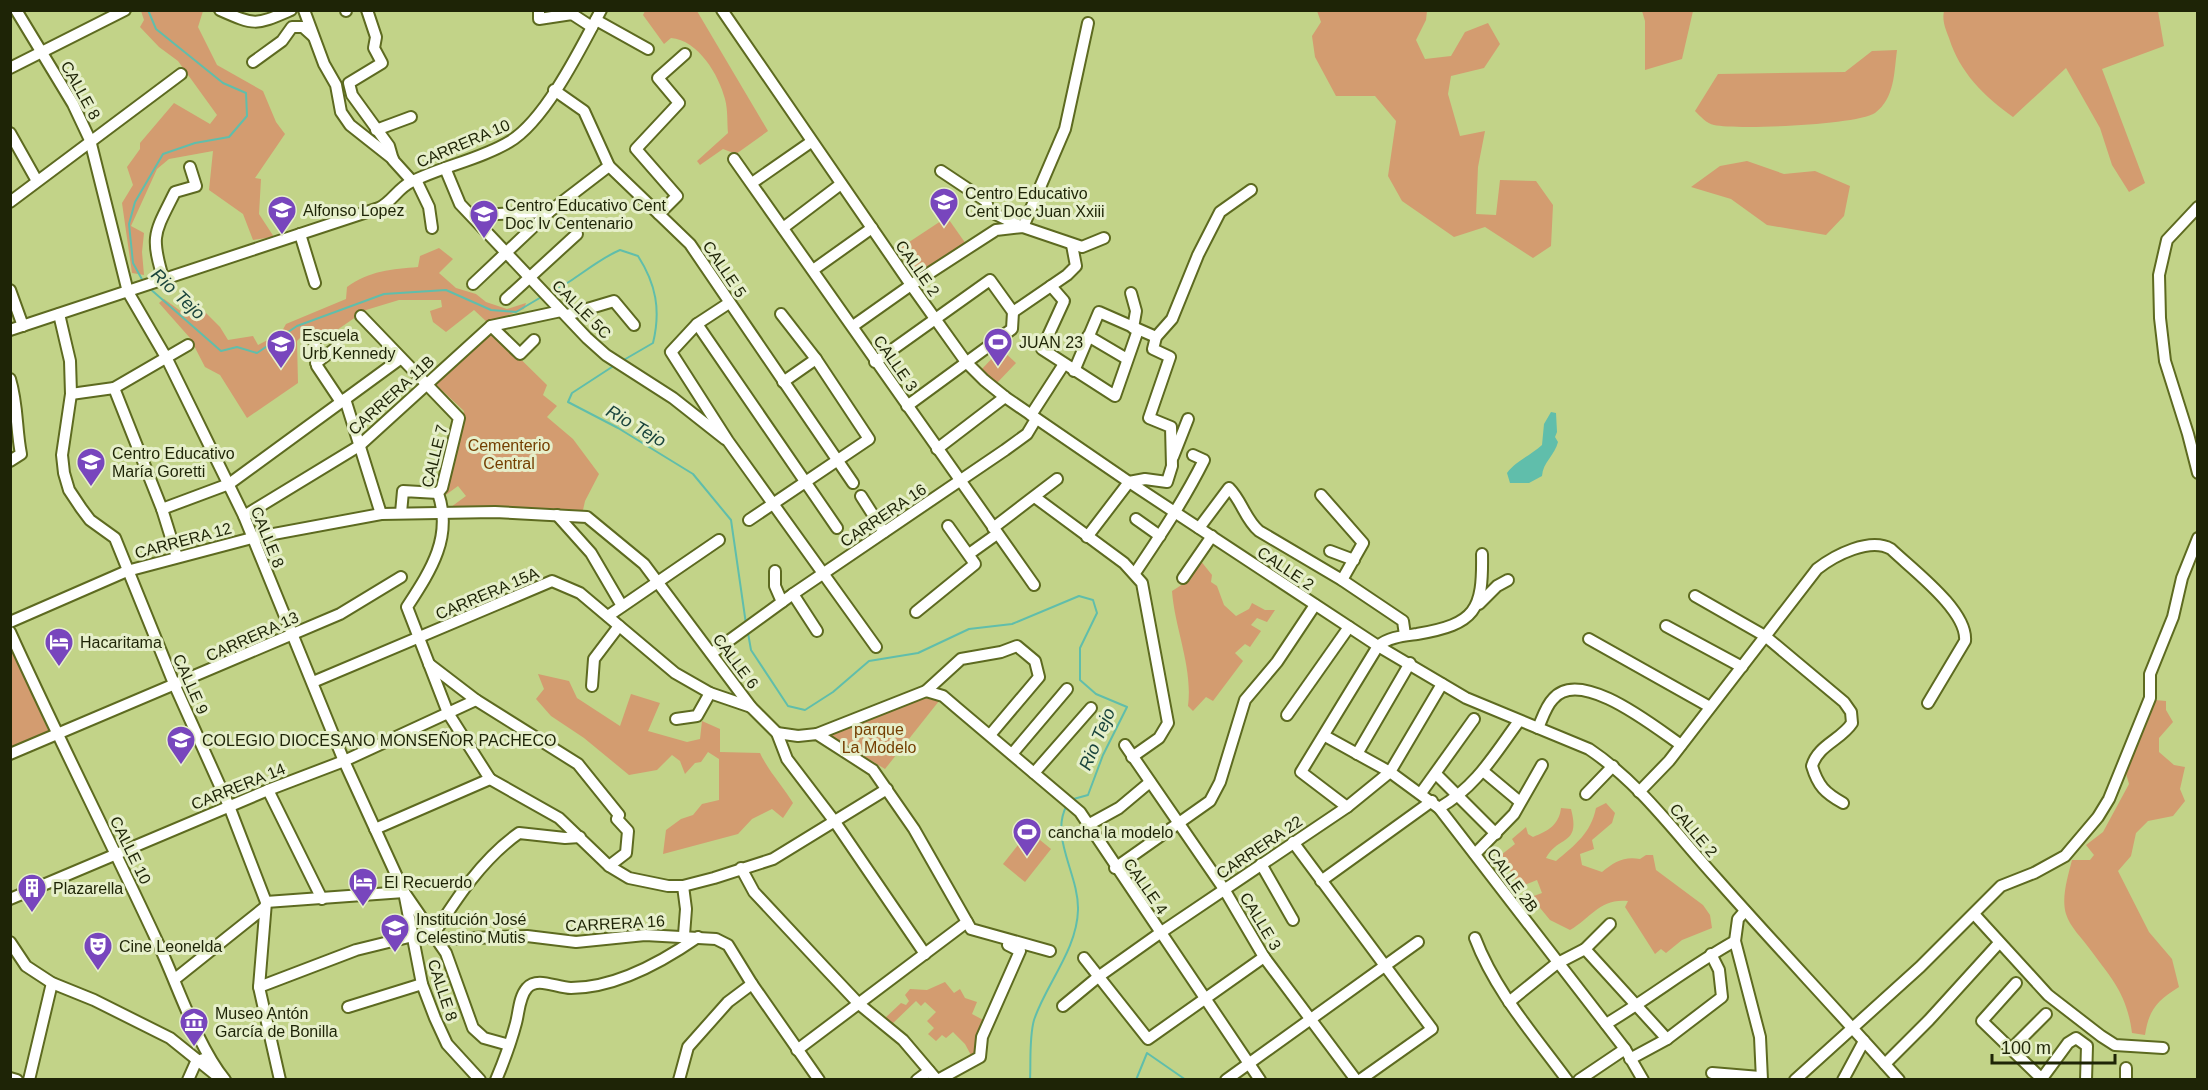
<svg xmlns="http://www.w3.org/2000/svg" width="2208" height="1090" viewBox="0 0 2208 1090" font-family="Arial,sans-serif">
<rect width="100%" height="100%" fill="#c2d388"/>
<g fill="#d39c70">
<path d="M141,11H203L198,27L217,65L263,91L276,122L285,134L255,178L261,179L259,214L274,237L253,240L243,214L209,190L213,151L169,159L157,169L131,226L144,233L142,252L144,275L132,273L122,203L133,185L127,167L140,149V143L174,103L210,124L217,115L178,61L159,47L140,27L144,20Z"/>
<path d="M645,11H697L768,131L736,154L723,149L700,165L697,161L728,133C727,122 728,110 725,99C719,75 698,40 671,38L664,44L643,15Z"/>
<path d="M1317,11H1427L1426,20L1416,40L1425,59L1451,56L1465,32L1488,23L1500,44L1484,68L1451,76L1448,94L1460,136L1485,131L1478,167L1476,214L1496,215L1500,180L1536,181L1553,205L1551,246L1533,258L1485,227L1454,237L1402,201L1388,176L1396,121L1375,96H1336L1315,57L1312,36L1321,22Z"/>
<path d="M1642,11H1693L1682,59L1645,70V21Z"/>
<path d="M1944,11H2158L2164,46L2102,69L2145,183L2129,192L2112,165L2100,128L2066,68L2013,117C1984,96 1960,73 1949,38C1945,28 1942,20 1944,11Z"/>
<path d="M1897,50C1894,72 1895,98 1875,113C1857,125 1737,130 1714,125C1707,124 1700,116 1695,111L1718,74L1845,72L1872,51Z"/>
<path d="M1747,161L1784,174L1815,171L1850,186L1844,216L1826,235L1767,225L1731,199L1691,187L1720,166Z"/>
<path d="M947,217L966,244L917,277L897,250Z"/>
<path d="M439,248L453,259L439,273L456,288L476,294L486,302L507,309L526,303L524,309L488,323L474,310L446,332L433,322L430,311L442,307L441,300H399L366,310L337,330L305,333L297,341L298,383L247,418L220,375L205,367L190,338L159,303L164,299L182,312L203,310L220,327L228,340L253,336L258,345L281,333L286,324L346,299L347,287C368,271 393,269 418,267L420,256Z"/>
<path d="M491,330L547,385L543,395L557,406L547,417L573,439L599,474L585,501L583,510H453L451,507L466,496L458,486L443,497L441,494L445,489L464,411L433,382Z"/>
<path d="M1001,349L1016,363L996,384L980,371Z"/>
<path d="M1200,560L1212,575L1211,582L1217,586L1224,605L1236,616L1249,609L1252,603L1265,610H1275L1267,622L1257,618L1251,625L1261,631L1250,647L1245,644L1235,653L1243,661L1213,701L1206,697L1193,711L1188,706C1193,667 1175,630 1172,591L1191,579Z"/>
<path d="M10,645L49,732L10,750Z"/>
<path d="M538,674L569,681L577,698L620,726L631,694L660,703L648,731L687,742L700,739L702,721L720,729V752L760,753C769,772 782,785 793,803L783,818L772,809L752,819L738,834L663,854L666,830L681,819L693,815L702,804L719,800V759L708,752L701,762L695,763L685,774L680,761L672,755L657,770L629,775L584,738L551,716L536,699L544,689Z"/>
<path d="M923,698L939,701L885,769L829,735Z"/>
<path d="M2155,700L2166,701V710L2173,722L2159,738V752L2174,765L2185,767L2180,789L2185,801L2173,816L2148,821L2136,833L2131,856L2118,871L2149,932L2172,959L2179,987C2157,1001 2149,1009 2145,1035L2132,1033C2127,994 2112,979 2089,948C2082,938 2070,927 2066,914C2061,898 2068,876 2072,860H2090L2094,855L2086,845L2103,832L2129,784L2125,770L2140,738L2150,706Z"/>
<path d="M1606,803L1615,813L1612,823L1592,840L1594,849L1580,854L1582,865L1602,872C1614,862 1624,856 1640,859L1646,855H1653L1656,870L1703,905L1710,915L1712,928L1682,940L1666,953L1661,949L1655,954L1625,907L1628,901C1600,898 1591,918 1570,930L1550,920L1531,897L1542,893L1537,880L1520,887L1501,855L1515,844L1512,839L1526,827L1528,834L1533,837C1548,831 1559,825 1561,808L1571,809C1581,846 1558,835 1546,858L1556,861C1575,845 1591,833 1596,808Z"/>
<path d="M1029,831L1051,849L1025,882L1003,864Z"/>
<path d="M945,982L954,993L960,989L965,998L977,1002L972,1014L987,1022L978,1057H972L965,1044L953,1032L946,1038L942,1035L936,1041L928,1034L934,1028L927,1021L936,1012L925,1002L921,1006L916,1001L891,1025L884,1019L901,1003L906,1005L909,1001L905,995L910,989L927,990Z"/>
</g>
<path fill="#60beab" d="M1551,412L1556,413L1557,432L1555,437L1558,442C1555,455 1543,462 1542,476L1529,483H1510L1507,473C1517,460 1530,456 1542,445L1544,424Z"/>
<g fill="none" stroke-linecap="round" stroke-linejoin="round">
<g stroke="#60beab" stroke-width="2">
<path d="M144,283L133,263L129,224L135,202L163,154L195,143L229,137L247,116L246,93L223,83L156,29L148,10"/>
<path d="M148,287L221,351L237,347L257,353L297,326L384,294L446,290L491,310L516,312L543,296"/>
<path d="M548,294C574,282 594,261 620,250L638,256C656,284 661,310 653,343L622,361"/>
<path d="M615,365L572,393L568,402L618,428L693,474L731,520L746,624"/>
<path d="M748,633L751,650L788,706L805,710L833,692L869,661L918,653L969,629L1012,624L1079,596L1093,600L1097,613L1080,648V680L1096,694L1127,707L1103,755L1088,795L1070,800"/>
<path d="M1030,1080C1031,1061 1029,1038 1034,1020C1046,984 1077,950 1078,910C1079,874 1049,837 1067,805"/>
<path d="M1136,1080L1147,1053L1186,1080"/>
</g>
<g stroke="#5d6a20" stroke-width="14">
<g id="minor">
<path d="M16,10L73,104L90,140L128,292L167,359L244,516L344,761L404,892L422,984L435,1018L447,1044L480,1080"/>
<path d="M220,10C256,26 256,25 291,10"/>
<path d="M304,10L324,64L336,85L341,112L350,125L393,159"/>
<path d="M346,10V11"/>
<path d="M367,10L376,37L374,48L382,63L349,83L352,95L389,146L393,160L412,181"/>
<path d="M539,10V19L572,14L592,27"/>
<path d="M722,10L911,285L966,362L984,380L1005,397L1129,482L1378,646L1466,698L1589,749C1640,783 1676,834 1717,879C1777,947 1839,1012 1899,1080"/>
<path d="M596,20L648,49"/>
<path d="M253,62L282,41L292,27H303L313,36"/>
<path d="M10,68L125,10"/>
<path d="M554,90L584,111L609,166L690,244L853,483"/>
<path d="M376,130L411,117"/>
<path d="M10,133L37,181"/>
<path d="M734,159L1034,585"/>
<path d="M445,168L460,204L587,338L606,355L673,398L725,439"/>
<path d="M941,171L986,201L989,211L1020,226"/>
<path d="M416,180L429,207L432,228"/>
<path d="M752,183L811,142"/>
<path d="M10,202L181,74"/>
<path d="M2198,207L2167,240L2159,275L2160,318L2165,361L2188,434L2198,473"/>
<path d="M659,214L677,196L636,149L679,103L658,78L685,54"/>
<path d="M473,215L549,212"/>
<path d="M1023,227L1065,129L1088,23"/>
<path d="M783,228L841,184"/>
<path d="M300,234L315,283"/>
<path d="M813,270L872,228"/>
<path d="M164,281C150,235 154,234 175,192L196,186L190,167"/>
<path d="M473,284L549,212L609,166"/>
<path d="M1051,286L1064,301L1042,349L1115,396L1138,330"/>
<path d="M10,290L23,326"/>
<path d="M1131,293L1136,311L1133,328"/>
<path d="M506,299L577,234"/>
<path d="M729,303L697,324L671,352L728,441L876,647"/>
<path d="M1013,312L1067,275L1076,266L1072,245"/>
<path d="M59,314L70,361L71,394L62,455L64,473L69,490L81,508L90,520L115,538L175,686L229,806L266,902L259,987L280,1080"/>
<path d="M567,315L614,301L634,325"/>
<path d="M361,316L459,418L442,488L438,493C453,537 431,570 407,607L448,713L490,779"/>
<path d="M697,324L837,528"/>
<path d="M491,326L520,354L534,340"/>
<path d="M853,326L911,285L996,230L1023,227L1082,247L1104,238"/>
<path d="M10,330L379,208C392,202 398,188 411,182C442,166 479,160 509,142C545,121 581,48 601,10"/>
<path d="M314,336L317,366L341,402"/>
<path d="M1088,336L1127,359"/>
<path d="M875,362L990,280L1013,312"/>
<path d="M316,363L337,347"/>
<path d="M1074,371L1099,312L1156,337"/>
<path d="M10,379C18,405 16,429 21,454L10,461"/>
<path d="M783,382L816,359"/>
<path d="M114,388L162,509L177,557"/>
<path d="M71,394L114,388L188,345"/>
<path d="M345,399L381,514"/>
<path d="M907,406L1012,329L1013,312"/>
<path d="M1031,415L1064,364"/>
<path d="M937,449L1005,397"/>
<path d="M1173,457L1188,419"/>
<path d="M1321,495L1363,543L1342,580"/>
<path d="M861,496L884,532"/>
<path d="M1036,498L1124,563L1142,583L1168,723L1159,738L1132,757"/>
<path d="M162,509L229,484L400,359"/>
<path d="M401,513L403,491L438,493"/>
<path d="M557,515L591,553L622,606"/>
<path d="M244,516L359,446L491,326L561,311"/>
<path d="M1136,519L1160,536"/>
<path d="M749,520L869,439L816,359L781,314"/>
<path d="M993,528L1057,479"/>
<path d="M1199,528L1229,488C1242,501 1245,519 1259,531L1342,580L1403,621L1405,635"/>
<path d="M1087,537L1129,482L1145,479L1167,482L1172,466L1171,427L1149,418L1170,357L1153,349L1156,337L1172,319L1198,255L1220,212L1251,190"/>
<path d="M1330,551L1354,560"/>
<path d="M969,554L997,534"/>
<path d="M775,571V586L782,602"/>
<path d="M1135,573C1160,536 1184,500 1204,460L1193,455"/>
<path d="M1183,578L1212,536"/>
<path d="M793,594L817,631"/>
<path d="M1695,596L1765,636L1844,702L1851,712L1852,723C1841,740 1818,745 1812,766C1818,786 1825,793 1843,803"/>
<path d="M1479,604L1497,586L1508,580"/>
<path d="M916,612L975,564L948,526"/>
<path d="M608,616L719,540"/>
<path d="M10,622L127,571L252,538L381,514L495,512L587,517L644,564L751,707L777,733L787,759L835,822L925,954"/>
<path d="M1666,626L1742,667"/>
<path d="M10,632C57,736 109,838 157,941C177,983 196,1044 225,1080"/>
<path d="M1589,639L1710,707"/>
<path d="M712,653L793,594L1005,450L1027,434L1036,419"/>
<path d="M429,664L476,700L578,764L619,815L617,819L628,831L626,853L609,866"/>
<path d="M313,682L552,581L580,593L675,673L710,693L751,707"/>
<path d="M592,686L594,659L619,626"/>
<path d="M926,691L943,696L957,708L1080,812L1260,1080"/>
<path d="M1287,715L1349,627"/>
<path d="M676,719L697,716L710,693"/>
<path d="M1538,728C1542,719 1546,706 1553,699C1580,666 1656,728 1681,745"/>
<path d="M777,733L798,736L817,734L873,770L914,829L971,929L1050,951"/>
<path d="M817,734L926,691L961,659L1001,652L1017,646L1035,661L1039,677L990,735"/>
<path d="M1325,736L1390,772L1439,808L1625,1049L1643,1080"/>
<path d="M1125,745L1224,889L1264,957L1356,1080"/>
<path d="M10,754L340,614L401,577"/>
<path d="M1012,754L1067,689"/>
<path d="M1357,754L1410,663"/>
<path d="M1483,771L1520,802"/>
<path d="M1034,773L1091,708"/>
<path d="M1436,774L1496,834"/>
<path d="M490,779L559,818L609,866L629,878L668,886H683L714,878L773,859L887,789"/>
<path d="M268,790L322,899"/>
<path d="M1639,792L1669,761L1817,569C1835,555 1870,537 1891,549C1913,570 1968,611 1965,641L1928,703"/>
<path d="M1421,793L1474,719"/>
<path d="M1586,794L1613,766"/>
<path d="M1347,807L1301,772L1378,646C1389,637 1403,636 1417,634C1476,624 1483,610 1482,554"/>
<path d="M1439,808C1476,787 1494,755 1519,721"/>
<path d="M1088,825L1119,808L1150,782"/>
<path d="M375,829L490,779"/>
<path d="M1293,842L1432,1029L1360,1080"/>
<path d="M1475,854L1514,814L1542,765"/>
<path d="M1261,864L1293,920"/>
<path d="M741,868L754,892L825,968L859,1004L903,1040L937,1080"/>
<path d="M1115,868L1210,801L1220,782L1245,700L1277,662L1315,605"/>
<path d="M1321,881L1432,801"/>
<path d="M683,886L686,909L684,935"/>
<path d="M10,899L268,790L344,761L476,700"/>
<path d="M266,902L404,892L446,953L473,1028L484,1038L509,1045"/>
<path d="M1745,911L1738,919L1735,941L1760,1037L1762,1080"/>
<path d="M1974,914L2048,995L2101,1036L2115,1045L2163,1048"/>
<path d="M432,937C456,899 482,859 519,833L565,838L580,837"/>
<path d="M1475,938C1495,991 1534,1035 1567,1080"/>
<path d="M10,942L26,966L52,983L94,1000L170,1038L221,1079"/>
<path d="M1585,949L1667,1039"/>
<path d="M1084,958L1148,1039L1264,957"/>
<path d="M175,979L264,908"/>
<path d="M2016,983L1982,1021L2043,1080"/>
<path d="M259,987L356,950L413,936L445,939L527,936L576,942L645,935L716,939L728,945L752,984L819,1080"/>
<path d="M1509,1002L1556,964L1585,949L1610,924"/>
<path d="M1063,1006L1098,977L1160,933L1347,807L1390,772L1442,684"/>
<path d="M348,1007L422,984"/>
<path d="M1606,1024C1650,998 1690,966 1735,941"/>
<path d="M2012,1048L2046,1014"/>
<path d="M797,1050L967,922"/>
<path d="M1630,1059L1667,1039L1722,997L1719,970L1711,954"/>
<path d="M1885,1064L1929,1020L1999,943"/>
<path d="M1712,1073L1760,1077"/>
<path d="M2043,1077L2068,1043L2076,1038L2087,1046L2086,1080"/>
<path d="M10,1078L17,1080"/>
<path d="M29,1080L52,983"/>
<path d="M188,1080L196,1062L203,1059"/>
<path d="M496,1080C504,1061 511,1042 516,1023C519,1012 519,997 527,988C537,976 557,988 571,988C616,988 662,962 698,937"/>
<path d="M679,1080L688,1047L728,1002L752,984"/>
<path d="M917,1080L929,1071"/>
<path d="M938,1080L980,1057L982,1037L1020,951L1008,945"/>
<path d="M1226,1080L1418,942"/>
<path d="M1579,1080L1625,1049"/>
<path d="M1795,1080L1920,967L2001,886L2034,873L2065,856L2098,817L2109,799L2150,698V674L2173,617L2182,578L2198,538"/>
<path d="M1843,1080L1864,1041"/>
<path d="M2126,1080V1068"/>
</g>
</g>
<use href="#minor" stroke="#fff" stroke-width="10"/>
</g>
<defs>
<g id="school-pin" transform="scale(1.5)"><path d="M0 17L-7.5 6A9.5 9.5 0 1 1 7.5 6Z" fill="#7846bd" stroke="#e6efca"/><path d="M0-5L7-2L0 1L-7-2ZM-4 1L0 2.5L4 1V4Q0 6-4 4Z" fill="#fff"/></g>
<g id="stadium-pin" transform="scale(1.5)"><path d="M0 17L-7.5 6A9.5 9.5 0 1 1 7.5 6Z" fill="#7846bd" stroke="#e6efca"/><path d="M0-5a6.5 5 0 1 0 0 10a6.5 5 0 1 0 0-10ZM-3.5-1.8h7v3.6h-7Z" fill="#fff"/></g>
<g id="hotel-pin" transform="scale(1.5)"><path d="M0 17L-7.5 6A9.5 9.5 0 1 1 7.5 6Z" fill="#7846bd" stroke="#e6efca"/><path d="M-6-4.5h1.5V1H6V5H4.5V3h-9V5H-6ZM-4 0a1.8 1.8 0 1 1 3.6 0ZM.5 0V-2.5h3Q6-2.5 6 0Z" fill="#fff"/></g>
<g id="building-pin" transform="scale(1.5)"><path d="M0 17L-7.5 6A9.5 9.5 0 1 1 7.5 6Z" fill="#7846bd" stroke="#e6efca"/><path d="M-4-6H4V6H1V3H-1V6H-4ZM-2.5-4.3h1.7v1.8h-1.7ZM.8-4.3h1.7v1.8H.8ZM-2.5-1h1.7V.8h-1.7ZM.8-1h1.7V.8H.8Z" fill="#fff"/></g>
<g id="theatre-pin" transform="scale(1.5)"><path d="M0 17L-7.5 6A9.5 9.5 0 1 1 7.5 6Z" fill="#7846bd" stroke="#e6efca"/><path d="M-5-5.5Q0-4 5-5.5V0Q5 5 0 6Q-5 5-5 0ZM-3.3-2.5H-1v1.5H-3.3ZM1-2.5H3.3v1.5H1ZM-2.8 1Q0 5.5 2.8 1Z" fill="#fff"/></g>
<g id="museum-pin" transform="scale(1.5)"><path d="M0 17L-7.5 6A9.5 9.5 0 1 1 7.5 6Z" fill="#7846bd" stroke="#e6efca"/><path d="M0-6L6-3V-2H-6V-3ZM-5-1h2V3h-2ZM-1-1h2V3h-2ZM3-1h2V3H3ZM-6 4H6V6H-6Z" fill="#fff"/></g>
</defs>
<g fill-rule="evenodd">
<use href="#school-pin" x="944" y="202"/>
<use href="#school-pin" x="282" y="210"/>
<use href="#school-pin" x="484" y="214"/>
<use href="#stadium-pin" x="998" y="342"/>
<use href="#school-pin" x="281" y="344"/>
<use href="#school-pin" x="91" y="462"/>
<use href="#hotel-pin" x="59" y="642"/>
<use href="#school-pin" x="181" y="740"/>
<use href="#stadium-pin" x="1027" y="832"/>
<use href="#hotel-pin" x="363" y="882"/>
<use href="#building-pin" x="32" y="888"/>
<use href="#school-pin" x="395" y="928"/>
<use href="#theatre-pin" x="98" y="946"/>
<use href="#museum-pin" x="194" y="1022"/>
</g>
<g text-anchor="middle" stroke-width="6" stroke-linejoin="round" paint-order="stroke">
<g font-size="16" fill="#1e2406" stroke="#e6efca">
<text transform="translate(81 90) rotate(61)" y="6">CALLE 8</text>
<text transform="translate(463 143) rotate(-23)" y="6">CARRERA 10</text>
<text transform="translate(918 268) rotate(55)" y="6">CALLE 2</text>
<text transform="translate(725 269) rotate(56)" y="6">CALLE 5</text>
<text transform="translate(582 309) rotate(45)" y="6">CALLE 5C</text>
<text transform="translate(896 363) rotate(55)" y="6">CALLE 3</text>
<text transform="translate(391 395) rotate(-42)" y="6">CARRERA 11B</text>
<text transform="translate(434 456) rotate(-76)" y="6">CALLE 7</text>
<text transform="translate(883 515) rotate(-34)" y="6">CARRERA 16</text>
<text transform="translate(268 537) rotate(68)" y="6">CALLE 8</text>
<text transform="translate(183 540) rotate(-15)" y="6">CARRERA 12</text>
<text transform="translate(1286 568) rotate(34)" y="6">CALLE 2</text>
<text transform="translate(487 593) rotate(-23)" y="6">CARRERA 15A</text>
<text transform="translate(252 636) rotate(-24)" y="6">CARRERA 13</text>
<text transform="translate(736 661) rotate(53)" y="6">CALLE 6</text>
<text transform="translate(191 684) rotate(66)" y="6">CALLE 9</text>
<text transform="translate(238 786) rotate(-22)" y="6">CARRERA 14</text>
<text transform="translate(1694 830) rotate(50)" y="6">CALLE 2</text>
<text transform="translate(1259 847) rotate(-34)" y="6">CARRERA 22</text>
<text transform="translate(131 850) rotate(64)" y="6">CALLE 10</text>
<text transform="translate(1513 880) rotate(54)" y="6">CALLE 2B</text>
<text transform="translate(1146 886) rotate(55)" y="6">CALLE 4</text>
<text transform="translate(1261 921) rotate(59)" y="6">CALLE 3</text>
<text transform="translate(615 923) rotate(-3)" y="6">CARRERA 16</text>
<text transform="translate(443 990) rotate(72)" y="6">CALLE 8</text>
</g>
<g font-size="16" fill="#1e2406" stroke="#e6efca" text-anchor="start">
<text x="965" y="199">Centro Educativo<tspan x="965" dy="18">Cent Doc Juan Xxiii</tspan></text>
<text x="505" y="211">Centro Educativo Cent<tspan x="505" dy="18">Doc Iv Centenario</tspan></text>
<text x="303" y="216">Alfonso Lopez</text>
<text x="302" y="341">Escuela<tspan x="302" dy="18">Urb Kennedy</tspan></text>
<text x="1019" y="348">JUAN 23</text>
<text x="112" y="459">Centro Educativo<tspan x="112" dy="18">María Goretti</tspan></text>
<text x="80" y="648">Hacaritama</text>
<text x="202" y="746">COLEGIO DIOCESANO MONSEÑOR PACHECO</text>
<text x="1048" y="838">cancha la modelo</text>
<text x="384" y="888">El Recuerdo</text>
<text x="53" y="894">Plazarella</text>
<text x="416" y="925">Institución José<tspan x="416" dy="18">Celestino Mutis</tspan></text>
<text x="119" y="952">Cine Leonelda</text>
<text x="215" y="1019">Museo Antón<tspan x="215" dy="18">García de Bonilla</tspan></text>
</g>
<g font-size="16" fill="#743e01" stroke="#e6efca">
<text x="509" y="451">Cementerio<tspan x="509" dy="18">Central</tspan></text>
<text x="879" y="735">parque<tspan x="879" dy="18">La Modelo</tspan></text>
</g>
<g font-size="18" font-style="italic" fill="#19443c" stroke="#e6efca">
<text transform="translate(178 294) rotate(43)" y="6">Rio Tejo</text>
<text transform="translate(636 426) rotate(30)" y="6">Rio Tejo</text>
<text transform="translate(1097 739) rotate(-67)" y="6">Rio Tejo</text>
</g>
</g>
<rect width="2208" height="1090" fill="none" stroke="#1e2406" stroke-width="24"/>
<path d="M1992 1054v9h123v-9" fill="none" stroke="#1e2406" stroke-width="3"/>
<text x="2001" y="1054" font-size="18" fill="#1e2406" stroke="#e6efca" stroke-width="4.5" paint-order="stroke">100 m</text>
</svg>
